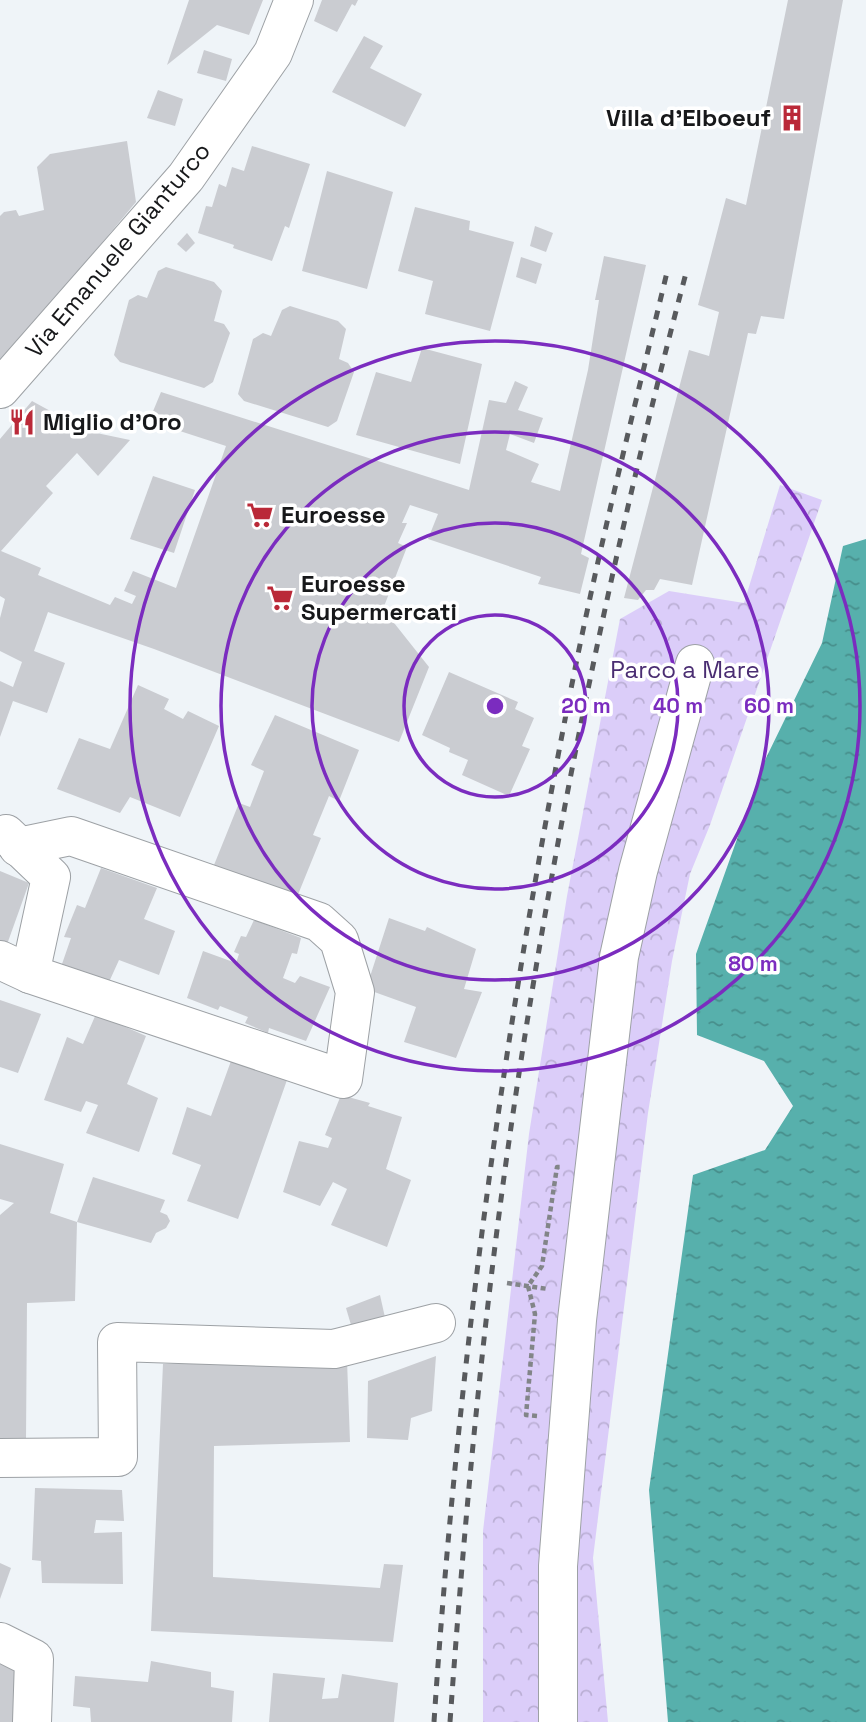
<svg xmlns="http://www.w3.org/2000/svg" width="866" height="1722" viewBox="0 0 866 1722" font-family="'Space Grotesk',sans-serif">
<defs>
<pattern id="forest-crowns" width="20" height="18" patternUnits="userSpaceOnUse" patternTransform="scale(1.75)"><rect width="20" height="18" fill="#dbcdf9"/><path d="M2 6a3 3 0 1 1 6 0M12 15a3 3 0 1 1 6 0" fill="none" stroke="#bbafd5"/></pattern>
<pattern id="water-ripples" width="26" height="14" patternUnits="userSpaceOnUse" patternTransform="scale(1.75)"><rect width="26" height="14" fill="#57b0ac"/><path d="M2 4q2-2 4 0t4 0M15 11q2-2 4 0t4 0" fill="none" stroke="#478e8b"/></pattern>
</defs>
<rect width="100%" height="100%" fill="#eff4f8"/>
<path fill="url(#forest-crowns)" d="M780,485L822,500L710,825L690,874L672,961L648,1113L593,1558L608,1722H483V1531L529,1134L567,896L620,619L669,591L744,603Z"/>
<path fill="url(#water-ripples)" d="M866,539V1722H668L649,1490L693,1175L765,1150L793,1106L764,1061L697,1035L696,954L766,758L822,643L843,546Z"/>
<g fill="#caccd1">
<path d="M189,0H263L249,35L217,25L167,65Z"/>
<path d="M322,0H358L355,6L352,4L337,32L314,21Z"/>
<path d="M788,0H843L784,319L761,316L756,334L748,333L692,585L660,579L654,590H646L638,600L624,598L689,350L709,356L719,312L698,305L726,198L746,205Z"/>
<path d="M364,36L383,46L370,68L422,94L405,127L332,92Z"/>
<path d="M204,50L232,59L226,81L197,73Z"/>
<path d="M158,90L183,99L175,126L147,118Z"/>
<path d="M127,141L136,202L0,365V216L4,212L16,210L19,216L44,210L37,167L50,154Z"/>
<path d="M252,146L310,164L289,228L285,226L272,261L233,248L234,245L198,233L206,206L212,207L219,184L226,187L232,167L244,171Z"/>
<path d="M327,171L393,192L367,289L302,271Z"/>
<path d="M415,207L470,221L469,230L514,242L490,331L425,314L433,281L398,271Z"/>
<path d="M535,226L553,233L546,252L530,246Z"/>
<path d="M187,233L195,243L186,252L177,244Z"/>
<path d="M604,256L646,265L581,554L589,558L580,594L538,584L541,577L428,539L438,514L410,505L402,523H407L398,543L407,547L383,609L429,667L399,742L154,649L48,612L34,651L65,663L47,713L13,701L0,737V681L13,687L22,662L0,651V618L5,599L0,596V439L32,401L87,431L130,440L98,476L77,453L46,486L53,493L1,551L41,568L38,575L110,605L115,597L132,604L136,596L124,591L133,571L176,588L226,446L149,421L161,392L469,490L489,400L506,403L515,381L528,387L518,410L543,418L534,443L510,434L506,450L539,464L531,482L560,491L588,370L599,300H595Z"/>
<path d="M521,257L542,264L536,284L516,277Z"/>
<path d="M166,267L214,282L222,291L214,321L224,324L230,333L213,382L204,388L120,362L114,355L129,300L138,295L147,298L158,271Z"/>
<path d="M290,306L338,321L346,329L339,359L348,363L354,372L337,421L328,427L244,401L238,394L253,339L263,333L271,336L282,310Z"/>
<path d="M422,348L482,364L460,464L356,435L376,372L411,382Z"/>
<path d="M153,476L195,490L174,553L130,539Z"/>
<path d="M449,672L518,702L515,709L534,718L522,746L530,749L509,796L462,775L468,760L449,752L450,748L422,735Z"/>
<path d="M138,685L169,699L164,709L183,719L188,711L219,726L180,817L130,797L120,813L57,789L79,738L110,749Z"/>
<path d="M275,715L359,750L339,801L329,796L313,835L321,838L297,897L214,865L239,803L250,807L264,771L251,765Z"/>
<path d="M101,868L157,888L144,919L175,931L159,975L119,960L109,982L62,964L71,938L64,937L77,905L85,908Z"/>
<path d="M0,871L29,883L5,950L0,949Z"/>
<path d="M389,918L425,931L427,927L476,949L464,989L482,992L456,1058L404,1042L416,1007L366,989Z"/>
<path d="M254,920L301,938L297,954L292,953L283,978L295,983L300,976L330,987L306,1041L269,1028L268,1033L245,1023L248,1017L220,1006L218,1010L187,998L203,951L236,963L239,954L234,952L241,936L246,937Z"/>
<path d="M0,1000L41,1014L18,1073L0,1067Z"/>
<path d="M96,1014L146,1036L127,1084L158,1098L139,1152L86,1133L98,1105L86,1101L81,1112L44,1100L67,1037L83,1044Z"/>
<path d="M231,1061L287,1080L238,1219L187,1201L201,1165L172,1154L187,1107L211,1116Z"/>
<path d="M341,1095L370,1103L368,1106L402,1117L386,1169L411,1180L387,1247L331,1225L347,1189L333,1182L320,1206L283,1192L299,1141L328,1148L332,1138L325,1135Z"/>
<path d="M0,1144L64,1164L50,1213L77,1222L75,1301L27,1303L26,1439H0V1215L14,1203L0,1199Z"/>
<path d="M93,1177L165,1200L160,1212L167,1215L170,1221L166,1228L156,1233L151,1243L77,1222Z"/>
<path d="M380,1295L386,1322L354,1335L346,1308Z"/>
<path d="M436,1356L432,1411L411,1418L408,1440L367,1438L368,1381Z"/>
<path d="M347,1360L350,1442L214,1446L213,1577L380,1588L384,1564L403,1565L393,1642L151,1631L163,1364Z"/>
<path d="M35,1488L122,1490L124,1521L96,1520L94,1533L122,1532L123,1584L42,1583L41,1561L32,1560Z"/>
<path d="M0,1563L11,1568L0,1599Z"/>
<path d="M151,1661L211,1672V1687L234,1691L232,1722H91L90,1708L73,1706L75,1676L148,1682Z"/>
<path d="M0,1664L25,1666L21,1722H0Z"/>
<path d="M273,1673L325,1678L322,1699L338,1698L342,1674L398,1683L394,1722H269Z"/>
</g>
<g fill="none" stroke-linecap="round" stroke-linejoin="round">
<g stroke="#9da1a5" stroke-width="40">
<g id="minor">
<path d="M0,389L186,177L273,53L294,0"/>
<path d="M6,834L51,877L30,974"/>
<path d="M0,960L30,974L343,1079L355,992L339,940L319,922L71,836L18,847"/>
<path d="M0,1458L118,1457L117,1342L334,1349L436,1323"/>
<path d="M0,1642L34,1659L32,1722"/>
<path d="M558,1722V1566L577,1320L619,957L638,871L695,664"/>
</g>
</g>
<g stroke="#828588" stroke-width="4.5" stroke-dasharray="5 3.5" stroke-linecap="butt">
<path d="M507,1283L548,1289"/>
<path d="M537,1416L526,1415L535,1314L528,1286L542,1266L557,1167H560"/>
</g>
<use href="#minor" stroke="#fff" stroke-width="38"/>
<g stroke="#585a5d" stroke-width="5" stroke-dasharray="9 9" stroke-linecap="butt">
<path d="M434,1722C457,1376 503,1034 570,694C598,551 634,410 668,268"/>
<path d="M450,1722C464,1525 482,1329 510,1134C552,844 611,556 686,273"/>
</g>
</g>
<g fill="none" stroke="#7b2cbf" stroke-width="3.5">
<circle cx="495" cy="706" r="91"/>
<circle cx="495" cy="706" r="183"/>
<circle cx="495" cy="706" r="274"/>
<circle cx="495" cy="706" r="365"/>
</g>
<defs>
<g id="building-bare" transform="scale(2.1)"><path d="M-4-6H4V6H1V3H-1V6H-4ZM-2.5-4.3h1.7v1.8h-1.7ZM.8-4.3h1.7v1.8H.8ZM-2.5-1h1.7V.8h-1.7ZM.8-1h1.7V.8H.8Z" fill="#ba2938" stroke="#fff" stroke-width="2.5" paint-order="stroke"/></g>
<g id="restaurant-bare" transform="scale(2.1)"><path d="M-5-6h1v4h1v-4h1v4h1v-4h1v5L-1.5 .5V6h-2V.5L-5-1ZM5-6V6H3V1.5H1.5Q1.5-4 5-6Z" fill="#ba2938" stroke="#fff" stroke-width="2.5" paint-order="stroke"/></g>
<g id="supermarket-bare" transform="scale(2.1)"><path d="M-6-5.5h2.5l.6 2H6L4.5 2H-2.5L-4.4-4H-6ZM-1.5 3.2a1.3 1.3 0 1 0 .1 0ZM3 3.2a1.3 1.3 0 1 0 .1 0Z" fill="#ba2938" stroke="#fff" stroke-width="2.5" paint-order="stroke"/></g>
</defs>
<g fill-rule="evenodd">
<use href="#building-bare" x="792" y="118"/>
<use href="#restaurant-bare" x="22" y="422"/>
<use href="#supermarket-bare" x="260" y="515"/>
<use href="#supermarket-bare" x="280" y="598"/>
</g>
<g text-anchor="middle" stroke-width="7" stroke-linejoin="round" paint-order="stroke">
<g font-size="24" font-weight="bold" fill="#17181a" stroke="#fff" text-anchor="start">
<text x="771" y="126" text-anchor="end">Villa d'Elboeuf</text>
<text x="43" y="430">Miglio d'Oro</text>
<text x="281" y="523">Euroesse</text>
<text x="301" y="592">Euroesse<tspan x="301" dy="28">Supermercati</tspan></text>
</g>
<g font-size="24" fill="#17181a" stroke="#fff">
<text transform="translate(118 250) rotate(-50)" y="8">Via Emanuele Gianturco</text>
</g>
<g font-size="24" fill="#4a2d72" stroke="#fff">
<text x="685" y="678">Parco a Mare</text>
</g>
</g>
<circle cx="495" cy="706" r="10" fill="#7b2cbf" stroke="#fff" stroke-width="3.5"/>
<g font-size="21" text-anchor="middle" font-weight="bold" fill="#7b2cbf" stroke="#fff" stroke-width="7" stroke-linejoin="round" paint-order="stroke">
<text x="586" y="713">20 m</text>
<text x="678" y="713">40 m</text>
<text x="769" y="713">60 m</text>
<text x="753" y="971">80 m</text>
</g>
</svg>
